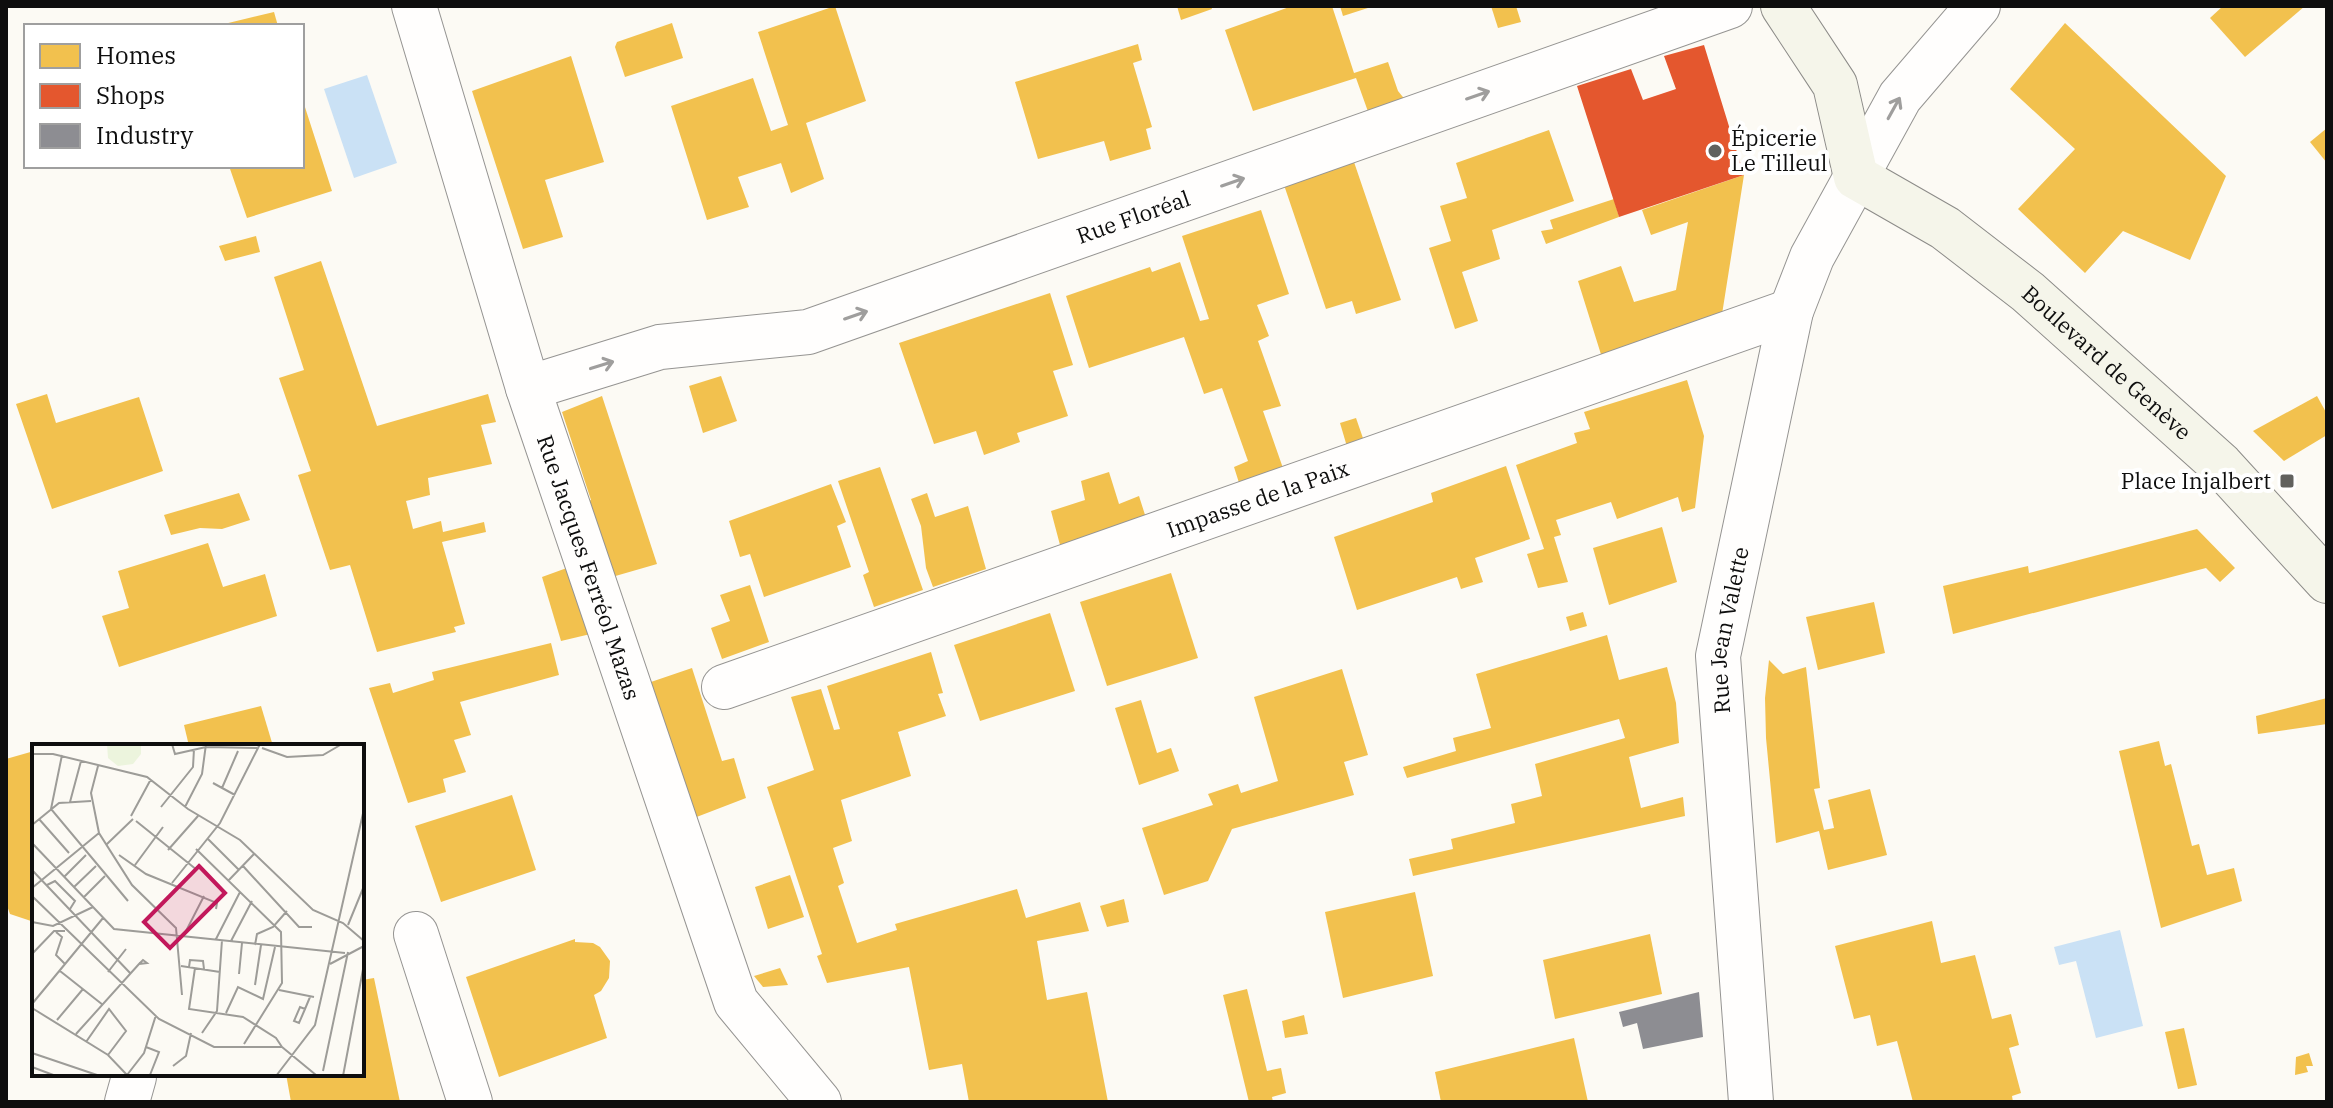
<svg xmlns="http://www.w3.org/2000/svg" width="2333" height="1108" viewBox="0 0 2333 1108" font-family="'IBM Plex Serif',serif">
<rect width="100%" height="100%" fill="#fcfaf4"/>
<g fill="#cae1f5">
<path d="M367,75L397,163L354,178L324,89Z"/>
<path d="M2120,930L2143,1026L2096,1038L2076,961L2059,965L2054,947Z"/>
</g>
<g fill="#f2c14e">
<path d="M835,6L866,101L806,123L824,179L791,193L781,163L738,177L749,207L707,220L671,106L753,78L771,131L788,125L758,32Z"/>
<path d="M1177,6H1211L1212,9L1181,20Z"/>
<path d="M1292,6H1332L1354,73L1388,62L1398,91L1411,107L1371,120L1356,78L1253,111L1225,30Z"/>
<path d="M1340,6H1370L1371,7L1343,16Z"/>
<path d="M1491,6H1516L1521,22L1498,28Z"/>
<path d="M2223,6H2305L2245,57L2210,18Z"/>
<path d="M274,12L278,26H220V25Z"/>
<path d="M672,23L683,58L625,77L615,47L617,42Z"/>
<path d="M2065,23L2226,176L2190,260L2123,231L2085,273L2018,209L2075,149L2010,89Z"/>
<path d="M1138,44L1142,60L1133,63L1152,127L1146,129L1151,149L1110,161L1104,141L1038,159L1015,82Z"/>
<path d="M571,56L604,162L545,180L563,237L523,249L472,91Z"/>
<path d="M303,101L332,191L247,218L229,166H302Z"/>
<path d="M2327,128V163L2310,142Z"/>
<path d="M1549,130L1574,201L1492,230L1500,259L1462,272L1478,321L1455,329L1429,248L1451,241L1440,206L1467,198L1456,163Z"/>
<path d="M1354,162L1401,300L1356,314L1352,301L1326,309L1284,185Z"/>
<path d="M1744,175L1720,327L1604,364L1578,281L1621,266L1634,302L1676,290L1688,222L1651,235L1642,210Z"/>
<path d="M1614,199L1619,217L1546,244L1541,231L1553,229L1550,220Z"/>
<path d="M1261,210L1289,294L1257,305L1269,336L1258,341L1281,406L1263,411L1284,471L1240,486L1234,467L1248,461L1222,388L1204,394L1184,337L1089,368L1066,296L1150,267L1152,272L1180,262L1200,321L1209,319L1182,236Z"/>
<path d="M256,236L260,252L225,261L219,246Z"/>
<path d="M321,261L377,426L488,394L496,422L481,425L492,464L428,478L430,495L406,501L413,529L441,521L443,532L484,522L486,532L442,542L465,624L454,627L456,632L377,652L350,565L330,570L298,475L311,471L279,378L304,370L274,277Z"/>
<path d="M1050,293L1073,365L1053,371L1068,416L1017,433L1020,442L984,455L976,431L934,444L899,343Z"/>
<path d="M721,376L737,421L703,433L689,386Z"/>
<path d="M1687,380L1704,436L1695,508L1682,512L1678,497L1617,519L1611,502L1556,520L1561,535L1554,537L1568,582L1538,588L1527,554L1544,549L1516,465L1577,443L1574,433L1590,429L1584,412Z"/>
<path d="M47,394L56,423L139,397L163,471L52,509L16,404Z"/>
<path d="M602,396L657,564L612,577L587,502L591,500L562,412Z"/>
<path d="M2317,396L2327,414V435L2284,461L2253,431Z"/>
<path d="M1356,418L1365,444L1348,450L1340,423Z"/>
<path d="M1506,466L1530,539L1475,558L1483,582L1461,589L1457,577L1357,610L1334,537L1433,502L1431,493Z"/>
<path d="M880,467L923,590L874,607L863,575L869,572L838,481Z"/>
<path d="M1109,472L1119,504L1139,496L1146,518L1060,545L1051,511L1085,500L1081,481Z"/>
<path d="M831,484L846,522L837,526L851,567L764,597L750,554L740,557L729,521Z"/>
<path d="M239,493L250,520L222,529L200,528L171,535L164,515Z"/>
<path d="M927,493L935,517L968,506L986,569L933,587L926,568L921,526L911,499Z"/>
<path d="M1662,527L1677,582L1609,605L1593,548Z"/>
<path d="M2197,529L2235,568L2220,582L2206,568L1953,634L1943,586L2028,566L2029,573Z"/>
<path d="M208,543L223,587L265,574L277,616L119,667L102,616L129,608L118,571Z"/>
<path d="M575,565L599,632L561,641L542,577Z"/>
<path d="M1171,573L1198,658L1107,686L1080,602Z"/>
<path d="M750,585L769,642L722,659L711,628L730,621L720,595Z"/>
<path d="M1874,602L1885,653L1818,670L1806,617Z"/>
<path d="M1583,612L1587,626L1570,631L1566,617Z"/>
<path d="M1050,613L1075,691L980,721L954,645Z"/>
<path d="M1607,635L1619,680L1667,667L1676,703L1679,743L1629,757L1641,808L1683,797L1685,816L1413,876L1409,859L1453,849L1451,839L1515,823L1511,804L1542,796L1535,764L1625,738L1619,719L1407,778L1403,767L1456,751L1453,738L1491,728L1476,674Z"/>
<path d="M551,643L559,675L460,702L471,735L454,740L466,772L443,779L446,792L408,803L369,688L390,683L393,693L434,680L432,672Z"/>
<path d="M931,652L943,693L938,694L946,716L898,732L911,776L841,800L852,841L833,848L844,883L838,886L857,943L897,930L895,924L1017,889L1026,918L1080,902L1089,931L1037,941L1047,1000L1087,992L1108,1102H969L962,1064L929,1070L909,967L827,983L817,956L822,954L767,787L814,770L791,697L821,689L834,730L840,729L827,686Z"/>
<path d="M1769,660L1783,674L1806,667L1820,788L1814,789L1824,830L1834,828L1828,800L1870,789L1887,855L1828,870L1819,831L1776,843L1766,738L1765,698Z"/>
<path d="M692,668L722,761L734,758L746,798L694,818L648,683Z"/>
<path d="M1342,669L1368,755L1344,762L1354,795L1232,829L1208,881L1164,895L1142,828L1213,805L1208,794L1238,784L1241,793L1278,781L1254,697Z"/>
<path d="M2327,698V724L2258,734L2256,716Z"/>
<path d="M1141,700L1157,753L1171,748L1179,771L1139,785L1115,708Z"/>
<path d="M261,706L273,746H189L184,725Z"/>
<path d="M2159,741L2165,766L2171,764L2192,846L2199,844L2207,875L2234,868L2242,901L2161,928L2119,751Z"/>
<path d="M34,751V922L10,914L6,903V759Z"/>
<path d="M512,795L536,870L441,902L415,826Z"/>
<path d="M790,875L804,917L768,929L755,887Z"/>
<path d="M1415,892L1433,976L1343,998L1325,912Z"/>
<path d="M1124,899L1129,922L1107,927L1100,906Z"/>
<path d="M1932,921L1941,963L1975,955L1992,1019L2011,1014L2019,1045L2009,1048L2021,1093L2012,1096L2013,1102H1913L1897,1041L1877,1046L1870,1015L1854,1019L1835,946Z"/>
<path d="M1650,934L1662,994L1555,1019L1543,960Z"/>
<path d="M575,939V942L593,943L600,947L610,961L609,978L601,991L594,995L607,1038L499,1077L466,977Z"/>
<path d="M780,968L788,985L763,987L754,976Z"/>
<path d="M374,978L400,1102H291L286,1074H362V980Z"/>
<path d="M1247,989L1267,1071L1281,1068L1286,1093L1272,1097L1273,1102H1249L1223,995Z"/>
<path d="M1304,1015L1308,1034L1285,1038L1282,1021Z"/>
<path d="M2184,1028L2197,1085L2178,1089L2165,1032Z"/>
<path d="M1574,1038L1588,1102H1441L1435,1072Z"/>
<path d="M2309,1053L2313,1066H2306L2308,1072L2295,1075L2296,1057Z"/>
</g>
<path fill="#e4572e" d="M1704,45L1744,175L1619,217L1577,86L1631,69L1643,100L1676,89L1664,56Z"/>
<path fill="#8d8d92" d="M1699,992L1703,1037L1643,1049L1637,1023L1623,1027L1619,1012Z"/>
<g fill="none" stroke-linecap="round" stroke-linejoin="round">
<g stroke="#959492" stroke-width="46">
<g id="street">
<path id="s1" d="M414,6L528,388L736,1002L819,1102"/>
<path id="s2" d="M528,388L660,347L808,332L1730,6"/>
<path id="s3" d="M724,687L1791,311"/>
<path d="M416,934L470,1102"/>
<path d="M127,1102L134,1077"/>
<path id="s4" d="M1751,1102L1718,656L1791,311L1812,257L1900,97L1978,6"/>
</g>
</g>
<g stroke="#8c8b88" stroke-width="46">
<g id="secondary">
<path id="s5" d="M1783,6L1835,85L1856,177L1945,228L2028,292L2221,465L2327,581"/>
</g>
</g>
<use href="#street" stroke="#fffefd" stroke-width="44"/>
<use href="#secondary" stroke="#f5f5ea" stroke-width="44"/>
</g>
<defs><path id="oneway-shaft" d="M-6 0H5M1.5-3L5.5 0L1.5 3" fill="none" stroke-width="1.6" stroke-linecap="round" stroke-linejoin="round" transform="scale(2)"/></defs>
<g stroke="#9f9e9d">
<use href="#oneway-shaft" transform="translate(1478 95) rotate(-19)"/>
<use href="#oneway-shaft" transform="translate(1894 108) rotate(-61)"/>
<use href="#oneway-shaft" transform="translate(1233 182) rotate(-19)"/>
<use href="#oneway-shaft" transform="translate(856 315) rotate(-19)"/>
<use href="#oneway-shaft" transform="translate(602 365) rotate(-17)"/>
</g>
<g fill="#61615e" stroke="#fff" stroke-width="3">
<circle cx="1715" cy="151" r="8"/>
<rect x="2279" y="473" width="16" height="16" rx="4"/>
</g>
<g text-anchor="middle" stroke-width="8" stroke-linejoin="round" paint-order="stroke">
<g font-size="22" fill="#0e0e0e" stroke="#fff" text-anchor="start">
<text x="1731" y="146">Épicerie<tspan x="1731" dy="25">Le Tilleul</tspan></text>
<text x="2271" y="489" text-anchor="end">Place Injalbert</text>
</g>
<g font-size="22" fill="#0e0e0e" stroke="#fff">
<text dy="8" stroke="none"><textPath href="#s2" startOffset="632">Rue Floréal</textPath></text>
<text dy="8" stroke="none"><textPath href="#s5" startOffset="502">Boulevard de Genève</textPath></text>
<text dy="8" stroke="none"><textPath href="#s3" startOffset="566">Impasse de la Paix</textPath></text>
<text dy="8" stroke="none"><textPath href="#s1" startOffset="588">Rue Jacques Ferréol Mazas</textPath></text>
<text dy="8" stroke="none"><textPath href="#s4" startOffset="474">Rue Jean Valette</textPath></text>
</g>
</g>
<g transform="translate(32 744)">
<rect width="332" height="332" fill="#fcfaf4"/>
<path d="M75,0H109V10L101,20L86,22L76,14Z" fill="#ecf4dd"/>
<path fill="none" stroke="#9d9c98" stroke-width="2" d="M140,0L143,10L174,3L225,4M230,4L255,13L291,11L310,0M0,10H21L115,33L156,65L208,96L281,166L311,179L332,197M30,11L19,65L96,157M66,22L59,49L67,89L100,141L144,184L150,251M181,39L203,51M190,44L206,7M38,58L49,17M129,63L161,23L162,5M153,63L170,30L174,0M99,72L119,35M7,75L37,109M104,77L165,126M0,81L27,59L59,57M175,94L207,126M0,99L82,185L313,209M75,100L101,75M164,105L249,188L250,239L212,300M136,106L166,72M87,111L114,130L185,159L184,165M103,121L131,83M211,122L267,183H280M0,126L99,230M32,133L54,111M196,137L222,110M140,139L188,79L228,0M15,141L23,137L43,157L38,165M42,143L64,122M0,144L67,89M0,152L127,275L182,303H250L284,331M52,153L73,132M0,178L21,182L61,163M316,181L332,142M24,188L30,193L24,211L33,220M152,191L172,152M184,195L208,148M199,197L220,157M223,201L225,190L241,183L255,167M0,210L22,187H33M298,220L332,202M149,222L188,228M157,223L158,216L171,217L172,225M163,224L157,265L211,273L244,294L250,303M28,227L71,261M76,228L94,205M207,230L210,199M223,241L229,201M247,246L282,253M0,260L71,174M0,264L76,311L96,332M273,265L268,263L262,277L267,279L273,265L278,253M194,269L206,243L231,255L243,203M25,276L51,245M170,289L185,267L190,196M44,290L107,220L115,219L111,216L107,220M54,298L77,265L94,287L76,311M114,303L127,308L118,331M0,309L68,332M141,322L154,312L159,289M0,323L24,332M291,327L316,208M95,331L112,309L124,271M244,332L283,281L332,65M311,332L332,220"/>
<path fill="#c2185b" fill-opacity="0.15" stroke="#c2185b" stroke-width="4" d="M167,122L193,149L138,204L112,178Z"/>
<rect width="332" height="332" fill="none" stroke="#0e0e0e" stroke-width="4"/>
</g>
<rect width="2333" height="1108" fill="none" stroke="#0e0e0e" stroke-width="16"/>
<rect x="24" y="24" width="280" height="144" fill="#ffffff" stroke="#9f9f9f" stroke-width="2"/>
<rect x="40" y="44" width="40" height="24" fill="#f2c14e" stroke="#9f9f9f" stroke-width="2"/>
<text x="96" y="64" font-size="24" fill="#0e0e0e">Homes</text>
<rect x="40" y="84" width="40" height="24" fill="#e4572e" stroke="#9f9f9f" stroke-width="2"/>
<text x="96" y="104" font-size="24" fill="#0e0e0e">Shops</text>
<rect x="40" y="124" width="40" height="24" fill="#8d8d92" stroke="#9f9f9f" stroke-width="2"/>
<text x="96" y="144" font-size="24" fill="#0e0e0e">Industry</text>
</svg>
